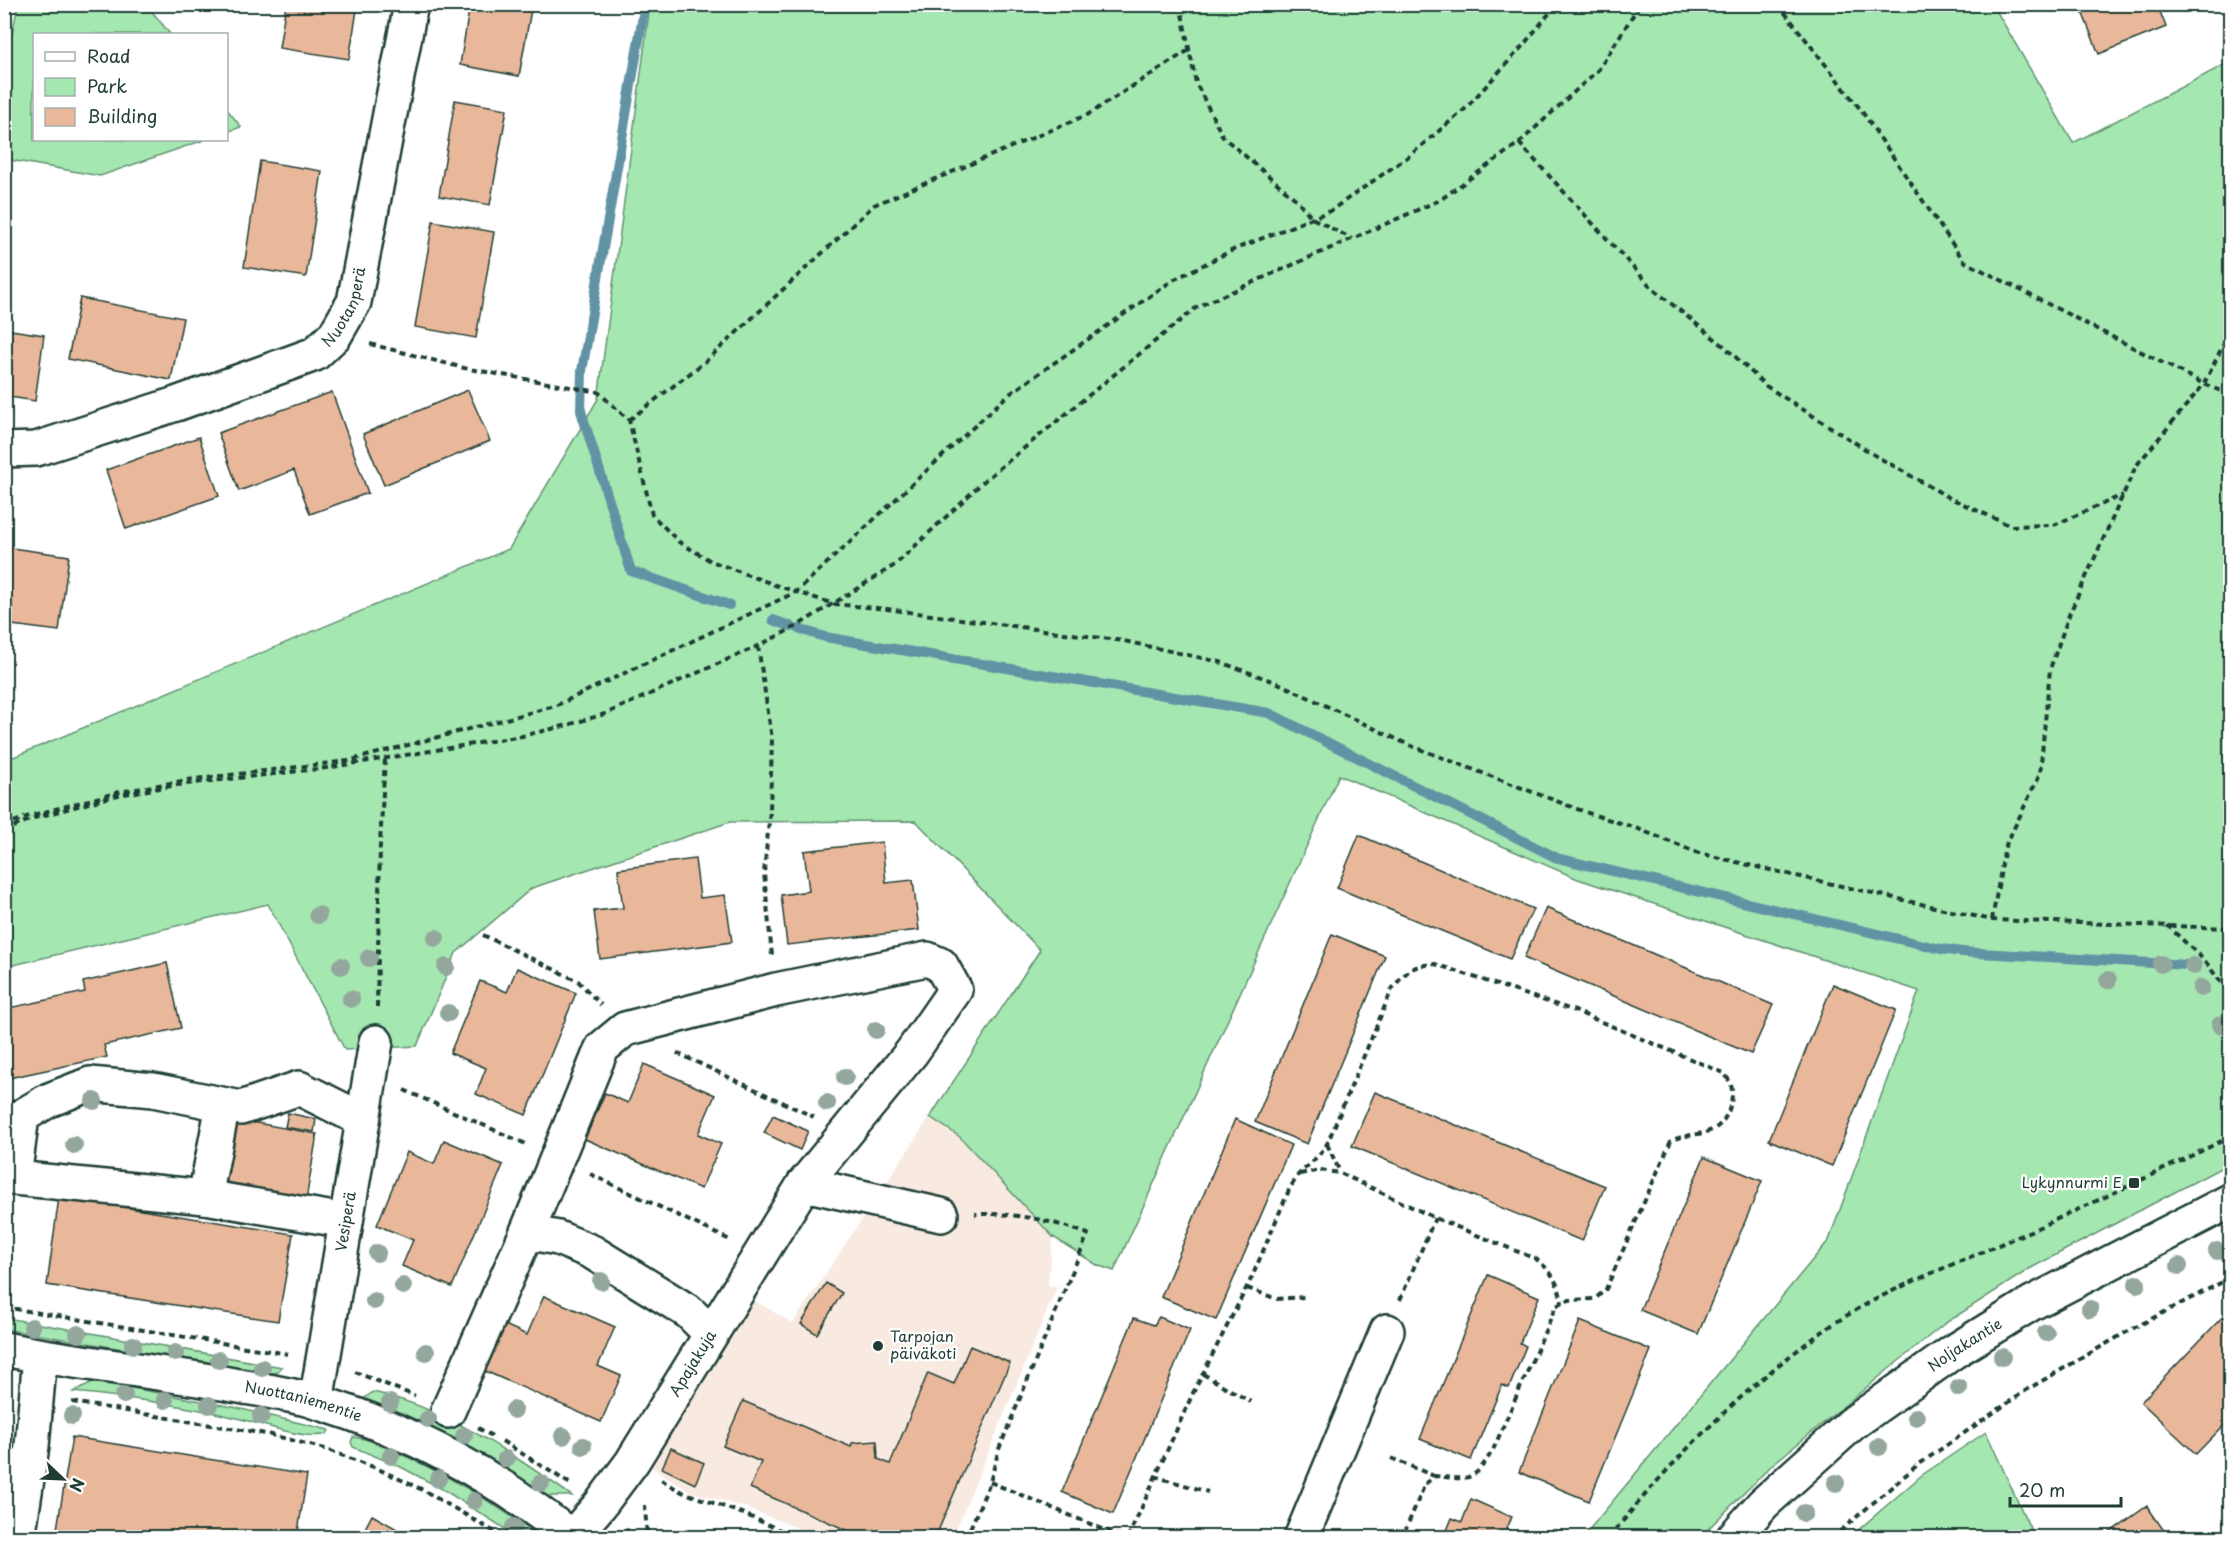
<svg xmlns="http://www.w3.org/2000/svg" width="2235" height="1542" viewBox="0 0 2235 1542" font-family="'Playpen Sans',sans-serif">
<rect width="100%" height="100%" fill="#fff"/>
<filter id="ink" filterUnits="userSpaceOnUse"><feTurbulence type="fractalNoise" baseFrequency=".0167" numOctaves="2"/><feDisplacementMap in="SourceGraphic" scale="12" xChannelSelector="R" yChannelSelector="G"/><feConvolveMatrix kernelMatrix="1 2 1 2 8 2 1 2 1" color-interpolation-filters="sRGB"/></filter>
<g filter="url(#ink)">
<path fill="#f8eae1" d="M930,1117L960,1137L1053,1237L1048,1285L1057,1287L953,1537H820L744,1507L691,1492L649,1466L753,1300L793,1323Z"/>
<g fill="#a5e7b1" stroke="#629272" stroke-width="1.5">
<path d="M18,5H147L170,34H34V140H204L100,176L5,159V68Z"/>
<path d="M650,5H1993L2073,143L2230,62V1163L2031,1268L1944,1324L1773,1464L1700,1537H1583L1829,1240L1919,991L1578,879L1339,775L1114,1271L1097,1265L1053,1237L960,1137L930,1117L1040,950L916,821L730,822L532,888L456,953L417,1046L345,1050L268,904L5,967L4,761L509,549L598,399Z"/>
<path d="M226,108L241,127L227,132H226Z"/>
<path d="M6,1319H12L282,1367L277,1372L270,1374L5,1329Z"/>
<path d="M92,1382L116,1385L233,1407L329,1430L327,1434C307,1441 255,1422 233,1417C181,1405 126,1397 73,1392Z"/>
<path d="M373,1392C446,1408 511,1453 572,1496H547L488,1458L455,1440L363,1399Z"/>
<path d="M1986,1432L2034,1537H1850L1922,1475Z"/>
<path d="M353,1437C367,1438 380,1445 393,1451C445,1472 495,1504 541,1537H518L444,1490L401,1467L353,1447L351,1442Z"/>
</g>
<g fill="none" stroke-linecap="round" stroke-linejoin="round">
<g stroke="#6293a5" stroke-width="10">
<path d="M645,4L582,371L581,411L631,571L729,605"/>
<path d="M773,620L790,626"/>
<path d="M799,629L825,637L1269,713L1557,858L1941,949L1962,952L2187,965"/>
</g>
</g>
<g fill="#e9b89a" stroke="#1f3d34" stroke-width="1.5">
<path d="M286,4H358L349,59L279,48Z"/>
<path d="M470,4H532L519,76L460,65Z"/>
<path d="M2079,4H2157L2166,27L2099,54Z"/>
<path d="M455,100L507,109L490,205L439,196Z"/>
<path d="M260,161L322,171L306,277L244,267Z"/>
<path d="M433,221L494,232L476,338L415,327Z"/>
<path d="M80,298L183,318L171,380L68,359Z"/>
<path d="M4,329L44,335L35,401L4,396Z"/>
<path d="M468,390L490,441L384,485L363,434Z"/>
<path d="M332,392L368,493L310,514L294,470L239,491L218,433Z"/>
<path d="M199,437L219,496L126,529L106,470Z"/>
<path d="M4,547L69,556L59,631L4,624Z"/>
<path d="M1359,835L1533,909L1510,959L1337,888Z"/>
<path d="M882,842L886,883L913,880L919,930L787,945L781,895L809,891L804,851Z"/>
<path d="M695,859L700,898L725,895L732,942L600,959L594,911L623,908L618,869Z"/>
<path d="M1546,908L1773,1005L1751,1054L1524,958Z"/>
<path d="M1332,934L1385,956L1307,1144L1255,1122Z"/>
<path d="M167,963L181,1028L104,1045L107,1057L4,1079V1009L85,992L83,982Z"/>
<path d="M517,968L576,993L526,1115L476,1094L486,1068L450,1053L480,981L507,992Z"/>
<path d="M1833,984L1896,1010L1832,1166L1769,1140Z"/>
<path d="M644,1064L715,1095L698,1134L721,1144L701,1189L585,1139L605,1093L628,1103Z"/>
<path d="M1375,1092L1605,1186L1582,1241L1352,1146Z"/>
<path d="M288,1113L316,1119L314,1132L285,1127Z"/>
<path d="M773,1115L808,1131L800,1150L764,1133Z"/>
<path d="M234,1119L317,1134L306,1200L223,1187Z"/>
<path d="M1235,1119L1291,1145L1216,1320L1161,1297Z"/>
<path d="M444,1140L503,1165L452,1287L402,1266L413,1240L377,1225L407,1152L434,1164Z"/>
<path d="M1704,1157L1762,1181L1698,1334L1640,1310Z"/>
<path d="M59,1197L293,1234L278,1321L47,1285Z"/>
<path d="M1488,1275L1539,1297L1520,1343L1526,1346L1509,1388L1502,1385L1471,1460L1420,1439Z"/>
<path d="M826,1283L842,1293L817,1334L801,1324Z"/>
<path d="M544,1296L615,1327L598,1366L621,1376L601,1422L485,1371L505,1325L527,1335Z"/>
<path d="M2230,1309V1419L2196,1454L2141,1402Z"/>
<path d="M1159,1317L1190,1330L1113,1514L1062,1492L1134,1318L1154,1325Z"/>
<path d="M1580,1321L1651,1350L1589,1501L1519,1472Z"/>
<path d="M970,1346L1010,1363L935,1538H865L750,1488L761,1462L723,1446L743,1401L851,1447L852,1443L877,1441L878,1459L890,1464L928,1373L954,1384Z"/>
<path d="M72,1437L307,1475L297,1538H199L183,1535V1538H111L57,1529Z"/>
<path d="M671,1448L704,1463L695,1484L662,1468Z"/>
<path d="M1471,1499L1512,1517L1506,1529L1514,1533L1512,1538H1444L1452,1518L1462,1522Z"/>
<path d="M2147,1506L2169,1538H2102Z"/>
<path d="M372,1515L413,1538H360Z"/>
<path d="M2230,1528V1538H2216Z"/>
</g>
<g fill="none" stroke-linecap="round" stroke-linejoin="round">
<g stroke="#1f3d34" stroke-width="38">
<g id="minor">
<path id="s1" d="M4,450L36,449L176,404L315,354L335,335L354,302L411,4"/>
<path d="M804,1184L941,1215"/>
<path d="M205,1197L223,1105"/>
<path d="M346,1221L205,1197L14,1178L22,1116L49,1100L90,1084L153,1090L241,1108L299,1088L363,1120"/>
<path id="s2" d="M4,1349C80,1364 157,1371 233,1385C261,1390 290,1394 317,1402C409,1430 499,1477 572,1538"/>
<path id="s3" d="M316,1402L376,1042"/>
<path d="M448,1411L527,1232"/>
<path id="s4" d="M572,1537L600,1505L632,1462L804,1184L912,1052L955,990L941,965L927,959L776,990L625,1029L602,1048L527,1232L558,1238L592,1252L689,1312L711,1334"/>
<path d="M18,1538L32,1446L40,1356"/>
<path d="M1301,1538L1387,1331"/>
</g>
</g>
<g stroke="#1f3d34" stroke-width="38">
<g id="major">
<path id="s5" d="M1733,1538L1763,1504L1853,1423L1953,1352L2032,1303L2230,1201"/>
</g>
</g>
<g stroke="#1f3d34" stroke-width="4" stroke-dasharray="6 4.5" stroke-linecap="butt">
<path d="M1180,4L1196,83L1223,137L1298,201L1312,218L1352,239"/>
<path d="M1778,4L1861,110L1964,261L2204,384L2230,395"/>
<path d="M1519,143L1653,289L1724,346L1766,386L1876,456L1950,498L2011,526L2054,525L2123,495"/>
<path d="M370,344L464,368L598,392L629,420L652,515L679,542L711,561L775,585L834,604L887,609L1124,641L1220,662L1278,683L1409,745L1493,777L1588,813L1636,828L1695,852L1757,867L1992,920L2230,928"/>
<path d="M629,420L706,361L874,205L1089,114L1189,50"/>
<path d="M758,646L772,739L770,811L764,873L772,956"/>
<path d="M4,826L29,816L119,792L187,780L348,761L555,706L796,592L1008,395L1173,280L1233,250L1330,211L1409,156L1464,110L1520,49L1557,4"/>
<path d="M4,831L34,818L118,795L177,785L326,768L522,736L564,726L605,714L758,646L797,626L895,565L985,480L1197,307L1440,200L1519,143L1599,69L1640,4"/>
<path d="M1992,920L2005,847L2040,774L2050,669L2069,615L2136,466L2204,384L2230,331"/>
<path d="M2167,925L2205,961L2230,995"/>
<path d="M483,935L578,981L601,1005"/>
<path d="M377,1007L380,843L385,759"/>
<path d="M677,1053L814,1117"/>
<path d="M404,1090L526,1144"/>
<path d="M1327,1144L1340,1172"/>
<path d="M590,1174L730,1240"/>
<path d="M1300,1174L1320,1170L1340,1173L1435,1218L1536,1259C1552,1271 1559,1284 1562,1303"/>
<path d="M4,1244L9,1212"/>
<path d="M1247,1288L1277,1299L1305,1297"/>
<path d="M1400,1300L1435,1218"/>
<path d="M4,1307L288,1354"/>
<path d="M355,1372L415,1396"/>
<path d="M1203,1374L1251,1402"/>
<path d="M72,1402L272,1435L325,1449L376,1468L423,1490L505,1538"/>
<path d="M478,1428L492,1436"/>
<path d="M502,1441L572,1485"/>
<path d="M1391,1458L1434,1476"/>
<path d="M1154,1476L1208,1492"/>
<path d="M661,1480L682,1492L744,1514L798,1538"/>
<path d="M990,1482L1124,1538"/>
<path d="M645,1505L647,1538"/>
<path d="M626,1529L634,1538"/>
<path d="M966,1538L990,1482L999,1449L1088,1234C1050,1220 1016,1213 975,1214"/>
<path d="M1128,1538L1193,1393L1252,1277L1289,1190L1298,1175L1319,1155L1327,1144L1392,989C1407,971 1411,965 1435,964L1575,1011L1724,1073C1726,1076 1730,1081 1731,1085C1735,1100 1727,1123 1712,1130C1698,1136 1684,1134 1671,1141L1606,1289L1595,1299L1569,1300L1556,1306L1493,1450C1473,1482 1471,1480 1435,1476L1425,1484L1402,1538"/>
<path d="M1609,1538C1673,1458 1748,1383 1832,1325C1887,1288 1952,1266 2012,1239C2086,1207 2158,1172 2230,1137"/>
<path d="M1832,1538L1915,1467L2028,1389L2132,1329L2230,1278"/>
</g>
<use href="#minor" stroke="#fff" stroke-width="33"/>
<use href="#major" stroke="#fff" stroke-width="33"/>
</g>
<g fill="#93a79d">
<circle cx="318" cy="915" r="9"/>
<circle cx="436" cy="938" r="9"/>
<circle cx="369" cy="958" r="9"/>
<circle cx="2161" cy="964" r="9"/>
<circle cx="341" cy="966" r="9"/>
<circle cx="2193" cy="966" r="9"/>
<circle cx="446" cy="967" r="9"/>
<circle cx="2108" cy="980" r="9"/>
<circle cx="2201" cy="988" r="9"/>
<circle cx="351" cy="999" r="9"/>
<circle cx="448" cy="1013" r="9"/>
<circle cx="2220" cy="1025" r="9"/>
<circle cx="876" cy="1030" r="9"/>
<circle cx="845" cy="1077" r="9"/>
<circle cx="94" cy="1101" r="9"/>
<circle cx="827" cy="1103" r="9"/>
<circle cx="74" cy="1145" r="9"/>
<circle cx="2217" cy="1251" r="9"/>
<circle cx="377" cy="1253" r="9"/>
<circle cx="2179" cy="1266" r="9"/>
<circle cx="601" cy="1281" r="9"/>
<circle cx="2137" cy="1284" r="9"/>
<circle cx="403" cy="1286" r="9"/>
<circle cx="374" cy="1301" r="9"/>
<circle cx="2090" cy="1309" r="9"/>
<circle cx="32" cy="1327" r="9"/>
<circle cx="2046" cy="1333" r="9"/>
<circle cx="78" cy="1334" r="9"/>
<circle cx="133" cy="1345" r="9"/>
<circle cx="426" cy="1352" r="9"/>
<circle cx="175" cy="1353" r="9"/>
<circle cx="2002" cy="1357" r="9"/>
<circle cx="219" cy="1360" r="9"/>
<circle cx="262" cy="1368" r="9"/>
<circle cx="1959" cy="1388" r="9"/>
<circle cx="124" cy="1395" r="9"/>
<circle cx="165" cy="1400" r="9"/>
<circle cx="390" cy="1403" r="9"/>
<circle cx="209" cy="1405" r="9"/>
<circle cx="514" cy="1410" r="9"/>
<circle cx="72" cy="1416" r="9"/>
<circle cx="261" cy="1416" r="9"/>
<circle cx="1916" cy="1417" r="9"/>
<circle cx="428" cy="1419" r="9"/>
<circle cx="464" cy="1436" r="9"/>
<circle cx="563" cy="1436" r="9"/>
<circle cx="583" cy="1446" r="9"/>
<circle cx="1879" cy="1447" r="9"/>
<circle cx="391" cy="1456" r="9"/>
<circle cx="506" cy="1459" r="9"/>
<circle cx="438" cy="1479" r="9"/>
<circle cx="541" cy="1483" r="9"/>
<circle cx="1836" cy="1483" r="9"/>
<circle cx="474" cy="1501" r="9"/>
<circle cx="1804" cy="1513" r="9"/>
<circle cx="514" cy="1527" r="9"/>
</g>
</g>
<g fill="#1f3d34" stroke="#fff" stroke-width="2">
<rect x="2128" y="1177" width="12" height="12" rx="3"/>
<circle cx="878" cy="1346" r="6"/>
</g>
<g text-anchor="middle" stroke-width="4.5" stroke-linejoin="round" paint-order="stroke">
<g font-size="15" fill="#1f3d34" stroke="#fff">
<text dy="5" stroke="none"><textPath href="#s1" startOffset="384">Nuotanperä</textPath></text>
<text dy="5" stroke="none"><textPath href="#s3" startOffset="183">Vesiperä</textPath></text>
<text dy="5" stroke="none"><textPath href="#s5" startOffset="303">Noljakantie</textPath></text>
<text dy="5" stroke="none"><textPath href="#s4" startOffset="212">Apajakuja</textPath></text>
<text dy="5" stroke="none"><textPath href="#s2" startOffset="304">Nuottaniementie</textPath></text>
</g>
<g font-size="15" fill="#1f3d34" stroke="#fff" text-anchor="end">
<text x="2122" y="1188">Lykynnurmi E</text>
<text x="890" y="1342" text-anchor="start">Tarpojan<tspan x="890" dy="17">päiväkoti</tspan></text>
</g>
</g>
<rect width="2235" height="1542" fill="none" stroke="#fff" stroke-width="24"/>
<rect x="12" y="12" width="2211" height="1518" fill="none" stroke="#1f3d34" stroke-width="2" filter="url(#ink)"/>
<rect x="33" y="33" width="195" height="108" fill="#ffffff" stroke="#a5b1ae" stroke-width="1.5"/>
<rect x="45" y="52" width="30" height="9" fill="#ffffff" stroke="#a5b1ae" stroke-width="1.5"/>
<text x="87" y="63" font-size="18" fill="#1f3d34">Road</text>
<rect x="45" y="78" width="30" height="18" fill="#a5e7b1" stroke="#a5b1ae" stroke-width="1.5"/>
<text x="87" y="93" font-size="18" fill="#1f3d34">Park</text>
<rect x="45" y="108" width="30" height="18" fill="#e9b89a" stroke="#a5b1ae" stroke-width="1.5"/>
<text x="87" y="123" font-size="18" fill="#1f3d34">Building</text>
<g transform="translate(63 1479) rotate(113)" stroke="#ffffff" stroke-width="4.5" paint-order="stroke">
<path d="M0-4.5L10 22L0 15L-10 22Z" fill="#1f3d34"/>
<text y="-9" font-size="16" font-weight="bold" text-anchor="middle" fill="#1f3d34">N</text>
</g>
<path d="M2010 1497v9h111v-9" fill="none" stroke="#1f3d34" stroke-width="3"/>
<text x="2019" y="1497" font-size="18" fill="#1f3d34" stroke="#ffffff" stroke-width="4.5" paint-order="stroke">20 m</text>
</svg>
